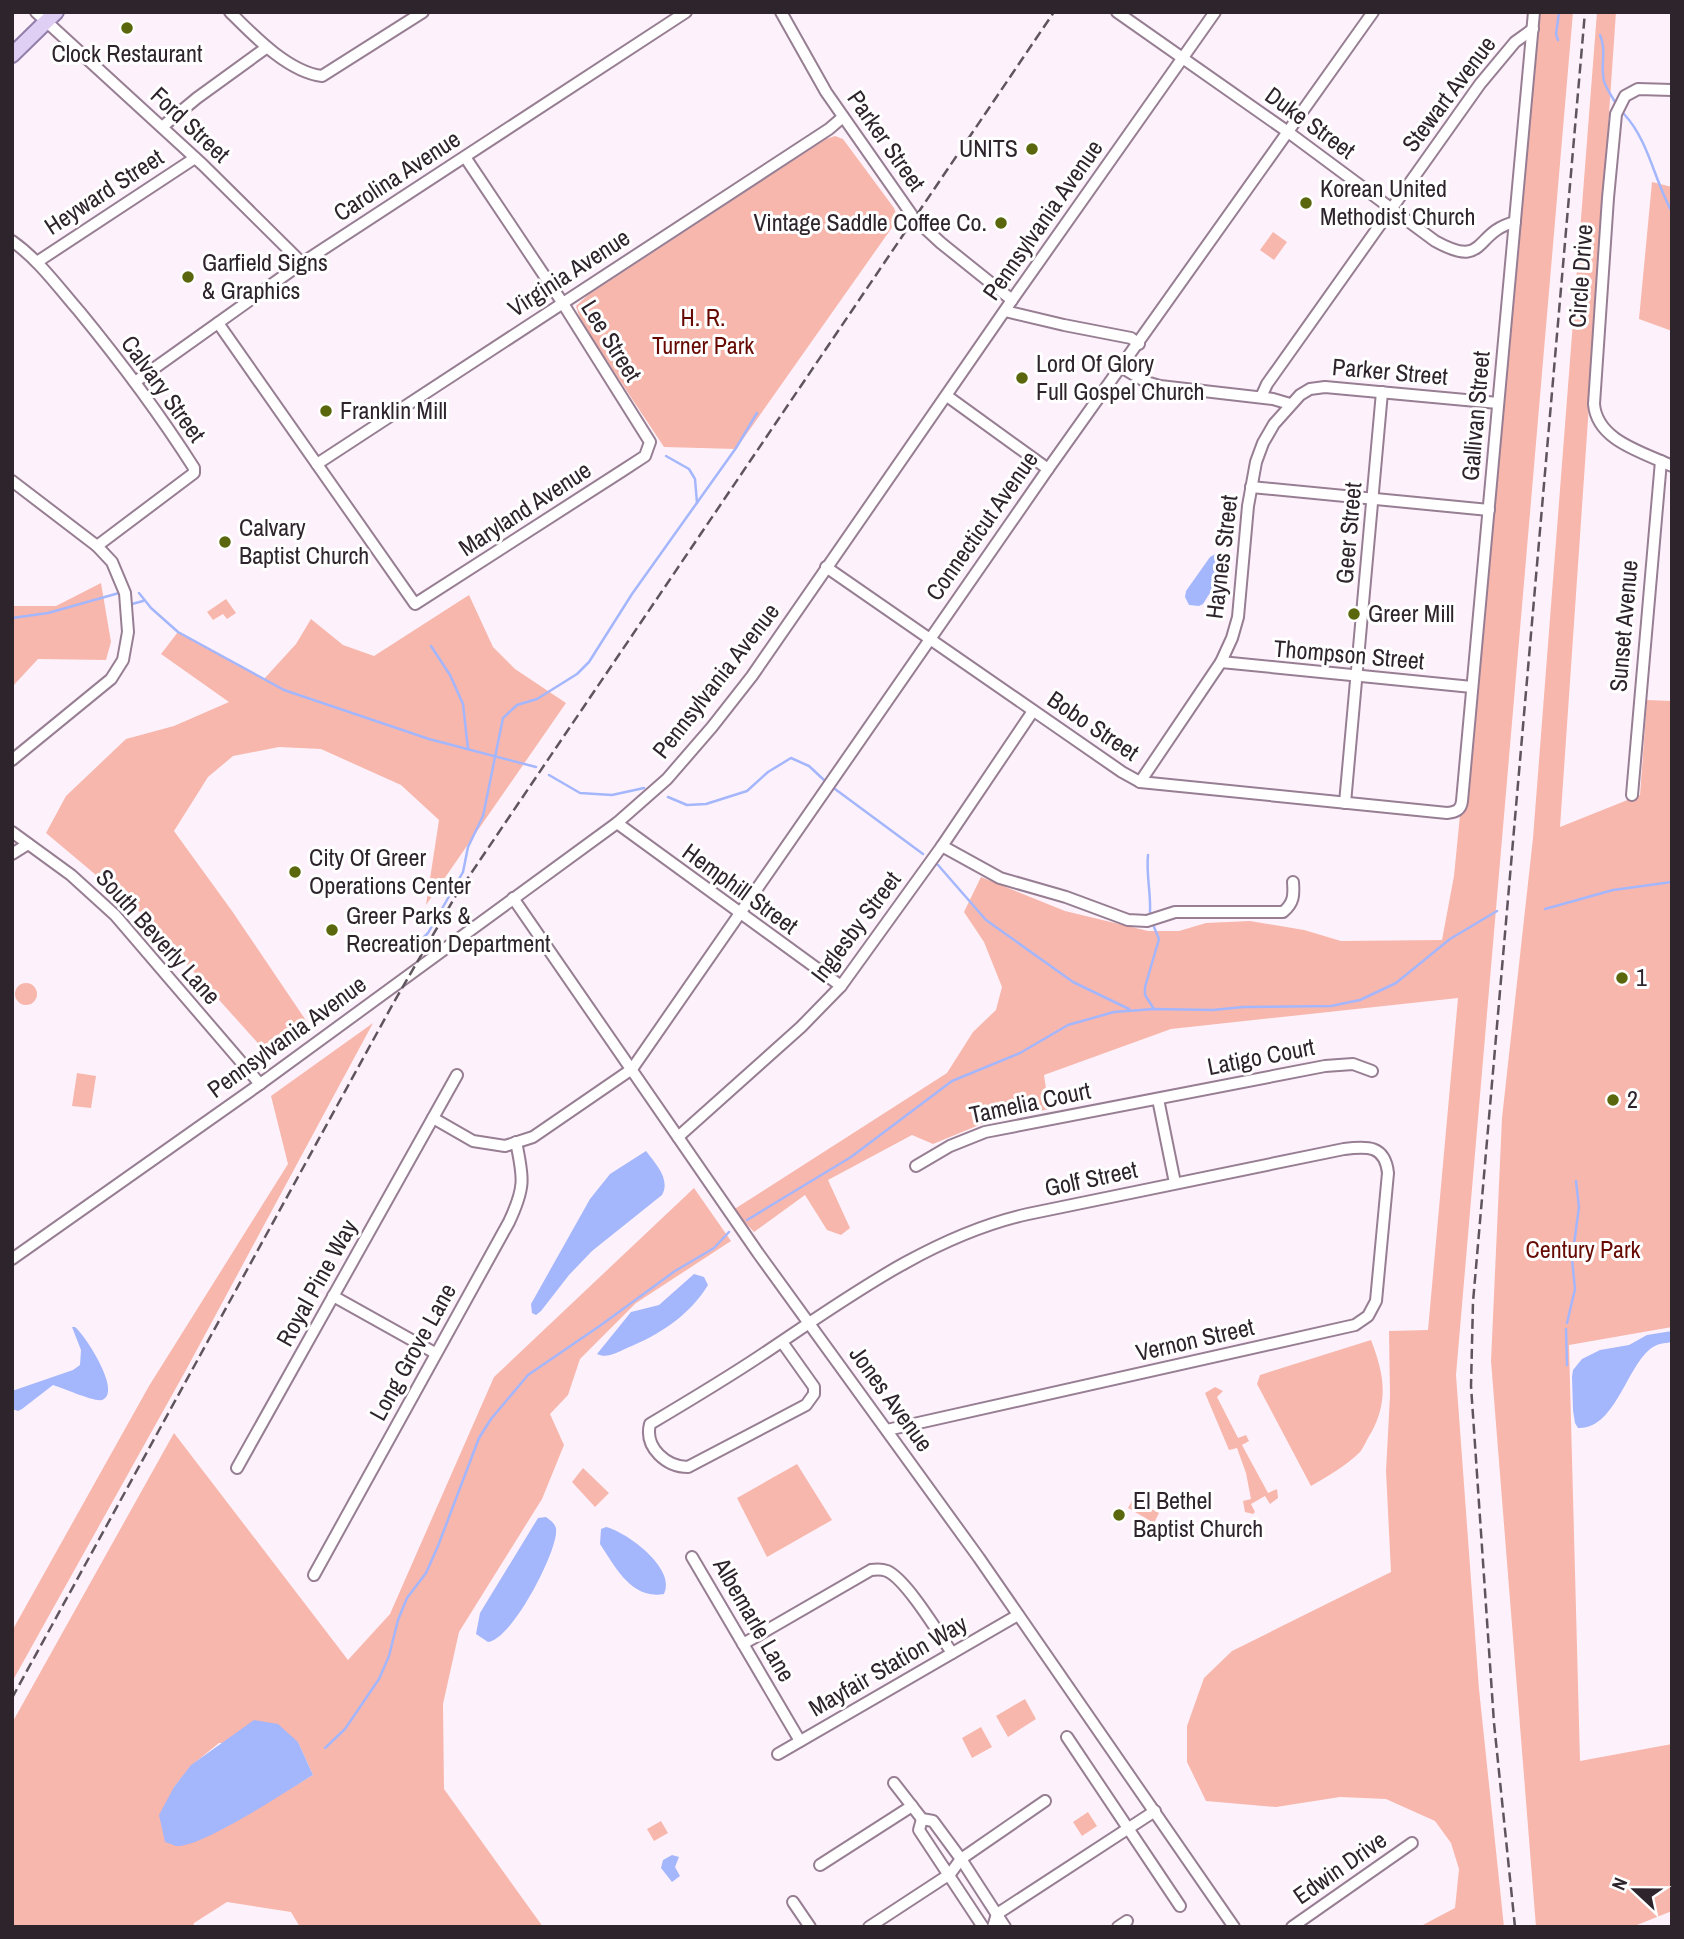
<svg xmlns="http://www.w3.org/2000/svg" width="1684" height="1939" viewBox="0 0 1684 1939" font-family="'Archivo Narrow',sans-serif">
<rect width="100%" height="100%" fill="#fdf2fb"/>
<g fill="#f8b7ac" fill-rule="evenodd">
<path d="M1539,12H1573L1456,1375L1479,1689L1504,1927H1419L1455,1908L1459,1869L1451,1843L1435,1821L1386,1799L1340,1797L1276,1807L1206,1801L1187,1762V1726L1204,1678L1232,1651L1391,1572L1386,1471L1390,1396L1389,1331L1428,1330L1458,998L1171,1029L1044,1075L1049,1109L984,1123L933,1144L912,1135L828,1180L850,1228L841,1235L827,1230L805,1195L754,1232L733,1210L947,1073L973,1032L996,1010L1002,987L984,942L964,912L981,877L1065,911L1148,931H1179L1206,923L1250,921L1304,930L1341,941L1442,940L1454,876Z"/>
<path d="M1597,12H1616L1560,827L1640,795L1647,700L1672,701V1327L1569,1345L1580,1761L1672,1744V1911L1632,1927H1536L1491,1361L1502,1118L1533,838Z"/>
<path d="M835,136L843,139L894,208L898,219L736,449L664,447L581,322L576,306L588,295L826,139Z"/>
<path d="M1652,182L1672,187V331L1639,319Z"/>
<path d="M1273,232L1287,242L1274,260L1260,250Z"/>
<path d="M101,583L111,642L106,660L38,659L12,687V606H56Z"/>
<path d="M469,595L493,647L515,669L566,703L426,905L439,820L401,785L321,749L279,747L233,756L208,777L174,831L232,911L307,1022L265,1051L140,912L46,833L66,796L126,739L174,726L229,702L161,654L178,632L264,679L296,644L311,619L343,645L374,656Z"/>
<path d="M226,599L236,613L227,619L223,614L213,620L207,612Z"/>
<circle cx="26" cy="994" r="11"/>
<path d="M373,1023L186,1370L12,1682V1631L149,1386L288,1164L271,1096Z"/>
<path d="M77,1073L96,1076L91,1108L72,1106Z"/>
<path d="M694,1188L731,1241L636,1303L580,1359L568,1395L550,1414L564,1445L542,1499L459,1632L443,1704L444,1789L543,1927H300L291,1912L227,1902L194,1923L193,1927H12V1723L174,1433L348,1660L390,1614L494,1377ZM298,1742L313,1775L224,1828L174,1787L192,1765L219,1743Z"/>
<path d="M1371,1340C1384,1374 1389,1400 1371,1433C1367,1439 1364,1447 1360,1452C1346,1466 1328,1476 1311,1486L1257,1384L1260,1375Z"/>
<path d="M1215,1387L1223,1391L1217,1397L1238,1438L1246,1435L1249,1441L1242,1445L1268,1493L1277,1489L1278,1498L1270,1504L1265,1496L1251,1504L1255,1512L1253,1514L1245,1512L1243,1501L1251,1499L1246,1473L1237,1448L1229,1450L1205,1393Z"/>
<path d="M797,1464L832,1520L767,1557L737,1498Z"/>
<path d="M583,1468L609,1493L595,1507L572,1482Z"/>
<path d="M1133,1499L1159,1513L1154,1523L1128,1508Z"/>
<path d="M1025,1699L1036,1719L1008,1737L996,1716Z"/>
<path d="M981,1727L992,1747L972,1758L962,1738Z"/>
<path d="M1088,1812L1097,1826L1082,1836L1073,1822Z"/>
<path d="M661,1821L668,1833L654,1841L647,1829Z"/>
</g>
<g fill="#a4b6fc">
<path d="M1219,552L1227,556L1225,569L1203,604L1199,606L1189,605L1185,597L1186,591L1210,557Z"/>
<path d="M646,1151C655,1163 671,1179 662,1195L592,1251L569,1275L541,1311L536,1315L532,1313L531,1304L590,1199L610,1174Z"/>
<path d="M694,1274L704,1277L708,1285C690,1315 659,1335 627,1348C618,1352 607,1359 597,1354L631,1312L659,1305Z"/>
<path d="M72,1327H75C85,1335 123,1393 102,1400C94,1402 63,1388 53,1385L22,1409L18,1411L12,1409V1391L73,1370L80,1365L81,1350Z"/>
<path d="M1672,1331V1342C1667,1343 1660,1343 1655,1346C1628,1359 1617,1430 1578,1428L1575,1423L1573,1410L1572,1377L1573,1370L1582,1359L1600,1350L1629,1345L1647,1335Z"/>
<path d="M546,1517C551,1521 555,1523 556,1529C559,1549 512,1640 488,1642L476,1634L480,1613L538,1518Z"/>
<path d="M606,1527C627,1532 677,1569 664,1594C631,1600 615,1566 600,1544L601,1529Z"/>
<path d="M254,1720L278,1724L298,1742L313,1775C288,1790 200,1849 176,1846C172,1845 169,1843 165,1842L159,1815L174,1787L191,1765Z"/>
<path d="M672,1855L679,1857L675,1867L680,1876L672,1882L661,1868L663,1860Z"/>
</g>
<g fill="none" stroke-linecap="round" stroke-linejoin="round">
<g stroke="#a4b6fc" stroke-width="2.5">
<path d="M1600,35C1607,51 1600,65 1604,81C1606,88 1611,95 1615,102"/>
<path d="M1558,40L1556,34L1559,12"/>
<path d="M1624,114C1649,141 1654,180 1672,212"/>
<path d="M666,456L689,469L695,479L697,503"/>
<path d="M139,593L151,608L178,632L284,690L429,739L536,767"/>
<path d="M132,604L143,601"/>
<path d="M12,618L48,613L119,593"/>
<path d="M431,646L450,675L463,704L468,749"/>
<path d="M549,775L580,793L612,795L644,788"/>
<path d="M835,789L923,854"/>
<path d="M668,797L687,805L706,804L747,791L768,772L791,758L809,766L824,780"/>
<path d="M1148,855C1146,875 1151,892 1150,912"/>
<path d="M938,865L986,920L1073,982L1129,1009"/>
<path d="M1545,909L1613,890L1672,882"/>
<path d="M415,946L428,933L463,872L468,847L483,816L503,718L517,705L537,699L577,674L589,662L632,594L736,448L757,413"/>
<path d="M1154,1009L1145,995V987L1159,939L1154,927"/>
<path d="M747,1220L851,1157L952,1081L1020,1053L1068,1025L1114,1012L1154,1009L1213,1010L1243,1007L1331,1006L1360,1000L1396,983L1450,939L1497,911"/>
<path d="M1567,1323L1575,1289L1572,1259L1579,1207L1576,1181"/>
<path d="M1566,1329L1567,1365"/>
<path d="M325,1748L345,1729L379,1679L389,1656L398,1620L407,1598L426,1573L438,1546L479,1438L491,1419L528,1375L601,1325L675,1271L714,1248L729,1232"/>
</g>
<g stroke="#977e93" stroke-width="14">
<g id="minor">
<path d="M36,12L203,165L302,263"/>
<path d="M230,12C253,35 288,72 322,76L423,12"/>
<path d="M781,12L826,92L914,218L941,243L1012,300"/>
<path d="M1117,12L1288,132L1435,241C1487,270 1473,232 1515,222"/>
<path d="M1672,90L1638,89L1625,96L1616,114L1608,198L1594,404C1597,441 1643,452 1672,466"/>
<path d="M162,127L197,98L266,48"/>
<path d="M12,241C39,260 58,287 79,311C120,361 159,413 194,468V473L97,546"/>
<path d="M37,262L195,158"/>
<path d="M1005,311L1064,325L1131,338L1139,344"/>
<path d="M218,323L415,604L622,471L645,456L650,442L562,302L465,157"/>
<path d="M1121,367L1146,382L1160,386L1273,399L1290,404"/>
<path d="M135,382L302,263L686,12"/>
<path d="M947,396L1048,469"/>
<path d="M1261,397L1267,384L1480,84L1515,42L1533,29"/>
<path d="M317,464L829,129L843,117"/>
<path d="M12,481L97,546L112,562L125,593L128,632L123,660L111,679L12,760"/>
<path d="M1251,487L1489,510"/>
<path d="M826,567L1122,772L1140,782L1447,813C1456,812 1461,810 1462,801L1534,12"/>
<path d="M1221,662L1472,687"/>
<path d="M1140,782L1221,662L1232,638L1238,617L1248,506L1256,462L1263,443L1274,424L1300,395L1310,389L1325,387L1498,403"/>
<path d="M1632,795L1661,461"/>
<path d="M1345,803L1382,392"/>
<path d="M617,823L841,986"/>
<path d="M12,832L71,875L115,915L260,1084"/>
<path d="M942,846L1000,878L1066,897L1128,920L1147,921L1175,912H1283C1294,903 1294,895 1293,882"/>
<path d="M12,854L28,844"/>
<path d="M513,898L758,1253L979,1558L1234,1927"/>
<path d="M1158,1099L1175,1183"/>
<path d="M433,1118L473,1141L505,1146L533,1137L632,1069L1048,469L1373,12"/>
<path d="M678,1137L801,1027L841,986L942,846L1033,711"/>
<path d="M916,1166L950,1146L985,1132L1325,1066L1353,1064L1372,1071"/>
<path d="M12,1259L260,1084L617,823L667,779L712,727L752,676L1012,300L1215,12"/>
<path d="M333,1296L435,1353"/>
<path d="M782,1342L814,1387V1394L806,1405L688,1467C667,1467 644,1448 650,1424C687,1402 724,1380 760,1356C843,1301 929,1236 1028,1214L1344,1149C1367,1146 1385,1145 1388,1173L1376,1301L1368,1316L1355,1325L887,1430"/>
<path d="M237,1468L457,1075"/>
<path d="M692,1557L800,1741"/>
<path d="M314,1575L509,1222C525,1188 524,1179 516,1142"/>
<path d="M743,1644L871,1570C877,1569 882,1569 887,1571C906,1579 939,1634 952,1653"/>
<path d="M1067,1737L1180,1906"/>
<path d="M778,1754L1018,1615"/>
<path d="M894,1783L922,1819L933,1821L961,1859L1005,1927"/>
<path d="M922,1819L919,1830L983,1927"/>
<path d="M820,1865L912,1806"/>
<path d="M793,1902L810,1927"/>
<path d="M869,1927L950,1874L961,1859L1045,1801"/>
<path d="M993,1927L997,1914L1155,1811"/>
<path d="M1118,1927L1127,1921"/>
<path d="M1292,1927L1412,1843"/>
</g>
</g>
<g stroke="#937eab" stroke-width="18">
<path id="major" d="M12,55L56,12"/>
</g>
<use href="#minor" stroke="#fff" stroke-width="10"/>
<use href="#major" stroke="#dfcff5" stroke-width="14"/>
<g stroke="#5f555d" stroke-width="2.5" stroke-dasharray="10 5" stroke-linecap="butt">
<path d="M12,1698L394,1002L455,897L1054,12"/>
<path d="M1515,1927L1494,1723L1471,1386L1473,1302L1585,12"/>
</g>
</g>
<g fill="#5a670c" stroke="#fff" stroke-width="2.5">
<circle cx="127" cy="28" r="7"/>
<circle cx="1032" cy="149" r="7"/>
<circle cx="1306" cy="203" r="7"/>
<circle cx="1001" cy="223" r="7"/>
<circle cx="188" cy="277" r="7"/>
<circle cx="1022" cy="378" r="7"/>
<circle cx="326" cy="411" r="7"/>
<circle cx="225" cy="542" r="7"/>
<circle cx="1354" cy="614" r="7"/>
<circle cx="295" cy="872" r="7"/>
<circle cx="332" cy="930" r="7"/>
<circle cx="1622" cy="978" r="7"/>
<circle cx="1613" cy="1100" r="7"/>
<circle cx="1119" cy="1515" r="7"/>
</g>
<g text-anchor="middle" stroke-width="6" stroke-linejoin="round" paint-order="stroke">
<g font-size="24" fill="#2e242c" stroke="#fff" text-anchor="start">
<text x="127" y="62" text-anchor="middle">Clock Restaurant</text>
<text x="1018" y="157" text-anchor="end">UNITS</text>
<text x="1320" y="197">Korean United<tspan x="1320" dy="28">Methodist Church</tspan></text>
<text x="987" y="231" text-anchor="end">Vintage Saddle Coffee Co.</text>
<text x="202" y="271">Garfield Signs<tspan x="202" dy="28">&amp; Graphics</tspan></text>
<text x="1036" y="372">Lord Of Glory<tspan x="1036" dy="28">Full Gospel Church</tspan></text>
<text x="340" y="419">Franklin Mill</text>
<text x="239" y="536">Calvary<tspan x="239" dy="28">Baptist Church</tspan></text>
<text x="1368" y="622">Greer Mill</text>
<text x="309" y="866">City Of Greer<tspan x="309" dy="28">Operations Center</tspan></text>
<text x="346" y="924">Greer Parks &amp;<tspan x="346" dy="28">Recreation Department</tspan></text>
<text x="1636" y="986">1</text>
<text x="1627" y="1108">2</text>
<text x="1133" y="1509">El Bethel<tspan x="1133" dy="28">Baptist Church</tspan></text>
</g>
<g font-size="24" fill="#2e242c" stroke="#fff">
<text transform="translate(1449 94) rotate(-53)" y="8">Stewart Avenue</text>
<text transform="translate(1310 123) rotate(36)" y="8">Duke Street</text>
<text transform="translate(190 125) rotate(43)" y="8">Ford Street</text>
<text transform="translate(886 141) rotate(55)" y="8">Parker Street</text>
<text transform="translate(397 176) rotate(-33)" y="8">Carolina Avenue</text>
<text transform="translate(104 192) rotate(-33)" y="8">Heyward Street</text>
<text transform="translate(1043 220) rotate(-55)" y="8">Pennsylvania Avenue</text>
<text transform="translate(569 273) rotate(-33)" y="8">Virginia Avenue</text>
<text transform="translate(1581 276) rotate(-86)" y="8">Circle Drive</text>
<text transform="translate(611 341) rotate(58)" y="8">Lee Street</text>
<text transform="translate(1390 372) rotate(5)" y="8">Parker Street</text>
<text transform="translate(163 389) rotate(54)" y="8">Calvary Street</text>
<text transform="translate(1476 416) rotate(-85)" y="8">Gallivan Street</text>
<text transform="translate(525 509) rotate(-33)" y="8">Maryland Avenue</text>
<text transform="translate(982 526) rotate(-55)" y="8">Connecticut Avenue</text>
<text transform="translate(1349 533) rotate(-85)" y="8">Geer Street</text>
<text transform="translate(1222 557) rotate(-83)" y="8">Haynes Street</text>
<text transform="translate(1624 626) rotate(-85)" y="8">Sunset Avenue</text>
<text transform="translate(1349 655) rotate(5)" y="8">Thompson Street</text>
<text transform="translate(716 681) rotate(-52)" y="8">Pennsylvania Avenue</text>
<text transform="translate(1093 726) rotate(34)" y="8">Bobo Street</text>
<text transform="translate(740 889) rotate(36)" y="8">Hemphill Street</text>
<text transform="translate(856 927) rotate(-53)" y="8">Inglesby Street</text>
<text transform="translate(158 937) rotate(48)" y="8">South Beverly Lane</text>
<text transform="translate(287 1037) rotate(-36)" y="8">Pennsylvania Avenue</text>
<text transform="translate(1261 1057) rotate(-11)" y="8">Latigo Court</text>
<text transform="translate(1030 1103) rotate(-12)" y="8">Tamelia Court</text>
<text transform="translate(1091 1179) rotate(-12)" y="8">Golf Street</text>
<text transform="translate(317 1283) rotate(-61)" y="8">Royal Pine Way</text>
<text transform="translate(1195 1340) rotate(-13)" y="8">Vernon Street</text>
<text transform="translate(413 1352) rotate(-61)" y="8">Long Grove Lane</text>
<text transform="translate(891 1399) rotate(54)" y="8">Jones Avenue</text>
<text transform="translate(754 1620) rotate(60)" y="8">Albemarle Lane</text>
<text transform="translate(888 1666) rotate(-30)" y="8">Mayfair Station Way</text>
<text transform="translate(1340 1868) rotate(-35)" y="8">Edwin Drive</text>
</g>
<g font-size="24" fill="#670a03" stroke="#fff">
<text x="703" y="326">H. R.<tspan x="703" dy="28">Turner Park</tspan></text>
<text x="1583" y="1258">Century Park</text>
</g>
</g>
<rect width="1684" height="1939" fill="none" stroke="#2e242c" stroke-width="28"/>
<g transform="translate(1635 1890) rotate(292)" stroke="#ffffff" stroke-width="5" paint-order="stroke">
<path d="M0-5L12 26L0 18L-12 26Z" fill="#2e242c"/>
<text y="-10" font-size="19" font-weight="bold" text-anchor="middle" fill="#2e242c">N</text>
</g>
</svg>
